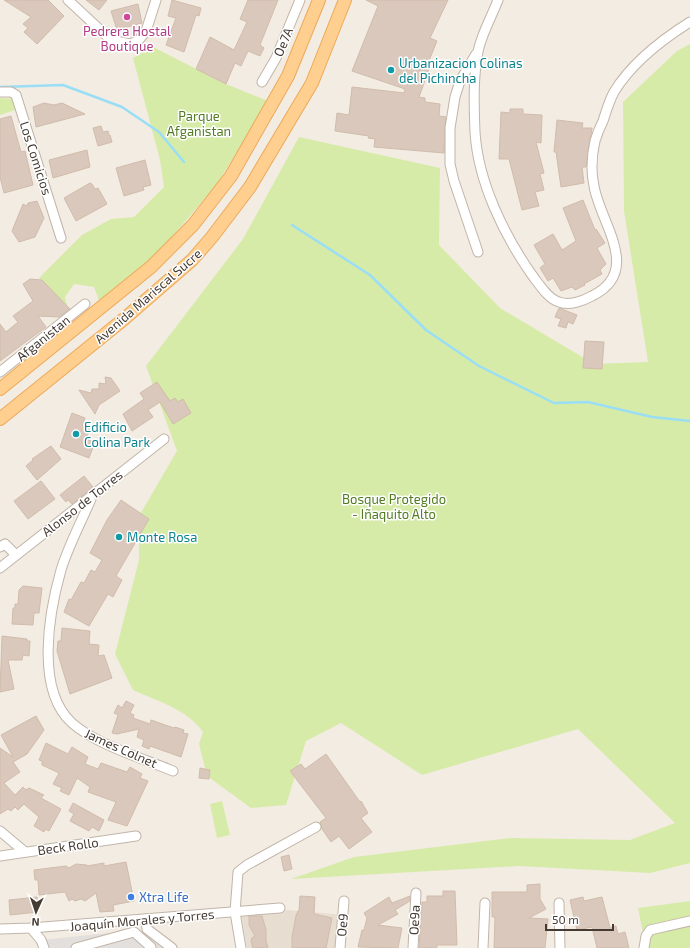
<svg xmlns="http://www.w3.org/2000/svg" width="690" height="948" viewBox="0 0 690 948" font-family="'Exo 2',sans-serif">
<rect width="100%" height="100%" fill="#f3ece3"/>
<path fill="#e8ddd1" d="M240,906L346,915L343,948H247Z"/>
<g fill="#d7eba8">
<path d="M690,44V863L650,873L519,866L291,879L354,857L511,838L630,840L675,823L578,729L422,775L341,723L306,741L286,805L251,808L207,776L199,744L203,732C187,709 157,701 133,690L115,654L139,560V516L177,451L146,366L243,239L299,137L440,168L439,245L500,308L594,364L648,362L624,211L623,102L677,51Z"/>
<path d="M153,47L226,84L268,101L217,184L159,252L101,306L94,287L74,284L65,297L67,306L57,299L39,278L82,235L111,219L134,217L164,187L160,160L133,58Z"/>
<path d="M0,98L16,99L18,109L0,115Z"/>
<path d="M222,801L230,835L217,838L210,804Z"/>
<path d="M690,901V948H646L638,908Z"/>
</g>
<path fill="#e3dfdc" d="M147,929L180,948H42L41,940Z"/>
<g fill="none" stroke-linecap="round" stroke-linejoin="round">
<g stroke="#9adef6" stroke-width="2.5">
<path d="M0,87L63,85L122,107L159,132L184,162"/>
<path d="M292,225L370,275L426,330L479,366L554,403L588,402L652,417L690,421"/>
</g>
</g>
<g fill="#d9c8bb" stroke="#d1bcab">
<path d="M4,0H48L64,16L37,44L24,32L28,28L23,24L31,17Z"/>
<path d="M86,0H107L99,10Z"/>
<path d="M172,0L201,8L199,16L196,15L184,52L166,45L176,18L168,16Z"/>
<path d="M248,0H278L260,45L264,48L260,56L248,51L241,66L235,63L226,84L196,69L210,37L234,50L247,22L240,19Z"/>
<path d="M366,0H448L430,38L437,41L426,68L429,69L419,97L425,98V102L440,104L439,116L446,117L444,153L374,147L375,139L368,138L369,136L335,131L337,113L349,115L352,87L404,93L405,89L352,71L378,6Z"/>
<path d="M138,4L142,23L117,30L111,11Z"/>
<path d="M44,103L54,105L62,103L85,114L36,127L33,107Z"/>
<path d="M510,109H523V114L542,115L541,143L536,142L544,173L540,174L544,190L535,192L539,206L522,210L509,159H499L501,112L510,113Z"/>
<path d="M11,116L21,152L25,151L33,185L4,193L0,177V119Z"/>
<path d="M557,120L583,123L582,128H592L586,167H582L584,183L561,187L556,152H554Z"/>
<path d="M101,126L103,132L108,131L109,135H110L112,142L98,146L93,128Z"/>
<path d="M87,150L90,167L53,178L49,160Z"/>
<path d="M145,160L151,185L143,187L144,190L124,196L116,168Z"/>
<path d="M90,183L92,184L95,189L98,188L107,204L76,221L64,198Z"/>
<path d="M583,200L595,230L596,229L605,243L597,248L606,264L600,270L602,274L584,284L585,285L575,290L572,287L561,291L553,278L548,281L540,268L545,264L534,245L553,234L562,250L576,241L563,208Z"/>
<path d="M37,201L44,218L35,237L19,242L12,231L23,204L27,206L28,203Z"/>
<path d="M30,279L42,280L70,309L59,317L38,316L46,327L0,361V324L6,332L18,322L13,316L33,301L23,284Z"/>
<path d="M559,308L577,315L573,324L568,322L566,328L558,326L561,319L555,317Z"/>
<path d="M585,341L604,342L602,369L583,368Z"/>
<path d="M105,377L111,378L120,391L99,405L95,414L79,390L91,393L92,389H99V383L106,384Z"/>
<path d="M157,382L170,401L175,398L178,402L183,399L191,413L173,424L160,402L148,410L153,417L132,431L123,414L144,399L140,393Z"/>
<path d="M72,413L85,418L82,426L90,429L86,439L95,442L89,458L60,447Z"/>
<path d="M51,446L61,459L37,480L26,466L33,460L32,459Z"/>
<path d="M84,476L93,487L72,504L68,500L66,502L60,495Z"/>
<path d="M41,481L55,499L28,519L14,501Z"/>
<path d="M121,500L149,519L116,576L122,580L113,597L108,594L89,626L64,612L69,599L71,600L81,582L84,583L91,570L95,572L102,560L90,553L107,520Z"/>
<path d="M23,586L42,588L39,613H34L33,625L12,624L13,608H15V604H18L19,590Z"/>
<path d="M62,628L90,631L89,644L99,645L98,656L104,655L112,678L70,694L57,651L58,641H61Z"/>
<path d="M2,636L27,639V641H30L29,656L23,655L22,660H8L14,689L0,692Z"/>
<path d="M126,701L134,705L130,713L134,715L133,718L150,724L151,720L174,728L175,727L184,730L183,733L188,734L181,757L150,746L149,749L142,746L144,740L137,737L139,729L117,734L112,733L118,715L114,713L118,705L122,708Z"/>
<path d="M36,716L44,730L27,754L13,762L20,772L4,783L15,795L23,787L26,790L29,788L44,795L41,798L61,809L49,831L45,829L44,832L34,826L39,817L24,804L18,810L15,807L11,811L8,809L0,814V748L13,757L1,735Z"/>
<path d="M46,743L68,754L72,747L88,757L85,764L98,769L101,763L127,772L130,767L142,774L140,778L148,781L127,826L108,820L116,802L88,792L90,787L77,778L69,795L60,791L62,788L53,784L59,773L42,765V761L39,760Z"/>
<path d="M326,754L360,802L361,801L368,813L361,818L372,832L349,849L339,836L331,842L322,829L320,822L326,818L290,771L301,764L305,769Z"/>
<path d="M200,768L210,770L209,779L199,778Z"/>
<path d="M73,803L104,820L99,831L92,827L89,831L70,821L74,814L69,811Z"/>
<path d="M289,855L292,869L284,871L281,857Z"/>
<path d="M126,862L134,901L113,905L114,911L100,912L96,893L85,901L81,899L75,901L72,899L69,901L65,892L39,895L38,880H35L34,870L66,866L69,868L76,864L87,865V866L104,863V866Z"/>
<path d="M540,884V899L546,909L529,918L548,919L545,948H494L495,917H492V892H527V885Z"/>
<path d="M443,891H455L457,945H437V948H419L422,902H427V896H443Z"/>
<path d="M300,896L315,897L314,914L332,918L326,948H292V937L296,916L298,911H299Z"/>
<path d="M410,896V901L395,910L398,914L378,925L402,928L398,948L358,947L362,930H364L367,918L364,913L389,897L392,903Z"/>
<path d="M37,897L38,912L10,915L9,900Z"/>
<path d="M583,897L584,901L602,897L610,928L616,926L618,934L625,932L629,948H597L592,927L577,930L570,900Z"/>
<path d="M249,916H262L266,930V940L268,948H253L251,941L252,938L255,936L249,925Z"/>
</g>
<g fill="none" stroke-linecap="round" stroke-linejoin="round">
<g stroke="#c2b5a8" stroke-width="11">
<g id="minor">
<path d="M68,0L111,40L130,44L138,41L146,31L156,0"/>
<path d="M498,0C492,16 481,35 478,52C473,77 474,106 475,132C478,182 504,235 532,275C539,284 548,299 559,302C569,306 583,301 592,296C643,271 600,223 594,186C591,172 592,154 595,141C597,134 600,127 603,121C606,112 609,101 614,92C631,64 663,39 690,22"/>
<path d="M476,54L460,81L455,97L450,128V164L454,181L478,252"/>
<path d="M262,82L276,58L300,0"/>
<path d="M0,92H11L16,95L61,238"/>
<path d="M0,372L85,304"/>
<path d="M93,494C83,519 69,544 61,570C49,612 35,690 72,723C97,745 142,758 173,771"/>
<path d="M0,547L5,544L16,555"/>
<path d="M0,568L164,439"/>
<path d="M0,831L25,852"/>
<path d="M0,856L136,836"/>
<path d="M559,903L560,948"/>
<path d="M146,919L147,929L172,948"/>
<path d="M31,928L41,940L44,948"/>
<path d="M0,929L31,928L280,908"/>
<path d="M76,948L134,932L151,947"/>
<path d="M241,948L235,912L238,872L247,865L316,827"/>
<path d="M340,948L344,901"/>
<path d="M413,948L416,893"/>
<path d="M483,948L485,903"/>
<path d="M644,948L646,936L650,930L690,921"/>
</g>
</g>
<g stroke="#eda958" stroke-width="14">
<g id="major">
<path d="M0,389L151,267L193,225L231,176L288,76L319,0"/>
<path d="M0,419L124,319L192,260L212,237L250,187L312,83L345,0"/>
</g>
</g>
<use href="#minor" stroke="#fff" stroke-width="9"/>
<use href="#major" stroke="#ffcf90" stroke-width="12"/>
</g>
<circle fill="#d1479c" stroke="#fff" stroke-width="1.5" cx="127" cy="17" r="4"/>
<g fill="#0f9aa8" stroke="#fff" stroke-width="1.5">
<circle cx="391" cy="70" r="4"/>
<circle cx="76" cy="434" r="4"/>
<circle cx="119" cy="537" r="4"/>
</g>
<circle fill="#3f7fe0" stroke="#fff" stroke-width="1.5" cx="131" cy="897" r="4"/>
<g text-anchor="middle" stroke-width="3" stroke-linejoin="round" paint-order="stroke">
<g font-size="13" fill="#b23c85" stroke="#fff">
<text x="127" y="36">Pedrera Hostal<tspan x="127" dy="15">Boutique</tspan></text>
</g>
<g font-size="13" fill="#453b33" stroke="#fff">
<text transform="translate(283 42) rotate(-67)" y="5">Oe7A</text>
<text transform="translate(36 158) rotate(72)" y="5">Los Comicios</text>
<text transform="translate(148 296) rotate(-41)" y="5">Avenida Mariscal Sucre</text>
<text transform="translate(43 338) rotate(-39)" y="5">Afganistan</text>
<text transform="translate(82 503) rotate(-38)" y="5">Alonso de Torres</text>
<text transform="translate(121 748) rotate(24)" y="5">James Colnet</text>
<text transform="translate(68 846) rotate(-8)" y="5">Beck Rollo</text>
<text transform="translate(142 920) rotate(-5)" y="5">Joaquín Morales y Torres</text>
<text transform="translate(414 920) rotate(-87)" y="5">Oe9a</text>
<text transform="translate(342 925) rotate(-85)" y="5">Oe9</text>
</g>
<g font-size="13" fill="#0d838f" stroke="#fff" text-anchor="start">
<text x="399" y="68">Urbanizacion Colinas<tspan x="399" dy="15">del Pichincha</tspan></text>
<text x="84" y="432">Edificio<tspan x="84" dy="15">Colina Park</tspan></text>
<text x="127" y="542">Monte Rosa</text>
</g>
<g font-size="13" fill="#527b22" stroke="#fff">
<text x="199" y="121">Parque<tspan x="199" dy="15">Afganistan</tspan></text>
<text x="394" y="504">Bosque Protegido<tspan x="394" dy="15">- Iñaquito Alto</tspan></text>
</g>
<g font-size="13" fill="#366cbe" stroke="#fff" text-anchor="start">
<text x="139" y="902">Xtra Life</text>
</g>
</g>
<g transform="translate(36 912) rotate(183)" stroke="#ffffff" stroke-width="3" paint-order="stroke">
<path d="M0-3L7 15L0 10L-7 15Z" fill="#453b33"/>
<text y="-6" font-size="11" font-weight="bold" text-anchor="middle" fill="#453b33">N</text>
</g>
<path d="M546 924v6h67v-6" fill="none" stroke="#453b33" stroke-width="2"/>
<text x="552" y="924" font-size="12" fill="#453b33" stroke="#ffffff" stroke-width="3" paint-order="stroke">50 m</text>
</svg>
